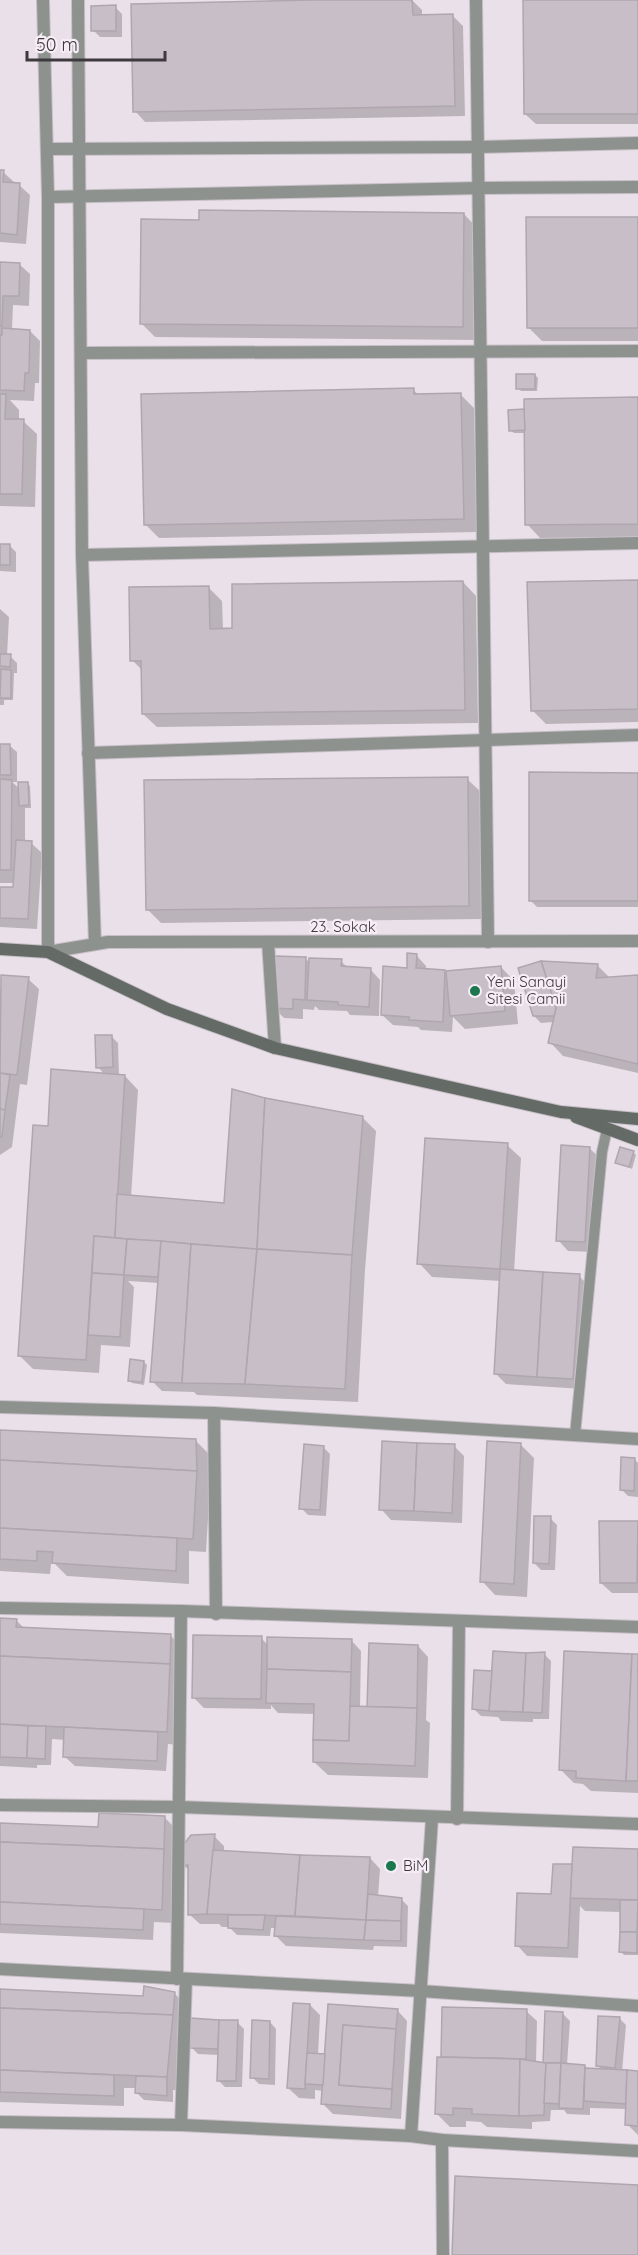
<svg xmlns="http://www.w3.org/2000/svg" width="638" height="2255" viewBox="0 0 638 2255" font-family="Quicksand,sans-serif">
<rect width="100%" height="100%" fill="#eae0e9"/>
<g fill="#0003">
<path d="M389,0H412L422,10V16H453L463,26L465,116L145,122L135,111Z"/>
<path d="M638,0V124H536L525,114Z"/>
<path d="M115,7L122,14V37H100L93,30Z"/>
<path d="M0,171L3,172L14,182L13,184L19,185L30,195L26,244L0,242Z"/>
<path d="M464,214L477,228L476,340L155,337L142,324L200,221Z"/>
<path d="M638,219V341H542L528,327Z"/>
<path d="M0,264H19L30,274L29,306L13,305L12,330L30,331L40,341L39,383H35L34,401L10,400L19,410V421H23L37,434L35,507L0,506Z"/>
<path d="M535,375L538,378L537,391H521L518,388Z"/>
<path d="M413,390L419,395L460,394L474,408L477,532L159,538L146,525Z"/>
<path d="M638,399V537L540,538L527,524L526,433H514L510,430V411Z"/>
<path d="M0,515V545H9L16,552V572L0,571Z"/>
<path d="M638,581V722L546,724L532,710Z"/>
<path d="M463,582L476,596L478,723L157,727L143,714V671L132,660L209,588L222,601L223,630Z"/>
<path d="M0,609L9,617L7,656H10L17,663V673H14L13,700H4V705H0Z"/>
<path d="M0,746H10L17,752V782H12L20,789L27,783L30,786L31,808H25V843H31L42,853L37,929L0,927V888L15,889V883H0Z"/>
<path d="M638,774V907H537L530,900Z"/>
<path d="M467,779L481,792L482,919L161,923L147,909Z"/>
<path d="M416,955L426,966V970L445,972L501,967L514,981L518,1024L465,1029L453,1017L452,1032L421,1030L418,1027L393,1025L382,1015Z"/>
<path d="M306,959L310,963L341,961L348,968L370,969L380,980L379,1016L350,1015L347,1011L319,1010L315,1006L314,1010L303,1009V1019L284,1018L274,1008Z"/>
<path d="M598,966L610,978L638,977V1073L563,1056L550,1042L554,1022L541,1023L534,1016Z"/>
<path d="M2,976L28,979L39,989L27,1085L20,1084L12,1147L0,1155V996Z"/>
<path d="M112,1037L118,1043L119,1076H125L138,1090L131,1197L226,1205L233,1091L362,1117L376,1131L365,1270L358,1402L197,1395L194,1392L162,1391L152,1381L159,1283L128,1281L134,1287L130,1347L101,1345L99,1373L33,1369L19,1355L49,1128L105,1075L98,1067Z"/>
<path d="M507,1145L521,1158L514,1272L579,1276L589,1286L583,1389L506,1384L495,1373L501,1281L432,1277L419,1263Z"/>
<path d="M589,1148L600,1158L594,1252L568,1251L558,1240Z"/>
<path d="M633,1152L636,1155L632,1169L617,1162Z"/>
<path d="M144,1362L147,1365L144,1385L132,1383L129,1380Z"/>
<path d="M0,1432L195,1440L209,1454L210,1486L206,1552L189,1551V1584L67,1576L55,1564H51L50,1574L0,1571Z"/>
<path d="M520,1444L534,1458L527,1597L495,1595L482,1581Z"/>
<path d="M454,1446L464,1456L462,1523L391,1520L381,1509Z"/>
<path d="M323,1447L330,1454L326,1516L308,1515L301,1508Z"/>
<path d="M634,1459L638,1463V1497L628,1496L621,1489Z"/>
<path d="M550,1518L557,1525L555,1570H541L534,1563Z"/>
<path d="M638,1523V1593H612L601,1583Z"/>
<path d="M0,1619L16,1620L25,1629L171,1636L184,1649L180,1745L168,1744L166,1771L75,1766L64,1756L65,1740L52,1739L51,1765H37V1768L0,1766Z"/>
<path d="M261,1638L269,1646L351,1640L361,1651L360,1708H368L418,1646L428,1657L426,1720L430,1723L428,1778L328,1775L314,1762L316,1714L278,1713L271,1705V1709L204,1708L194,1698Z"/>
<path d="M544,1654L551,1661L549,1719H533V1722L501,1721L498,1717L481,1716L474,1709L493,1672Z"/>
<path d="M638,1656V1793L591,1791L583,1784L574,1783L560,1769Z"/>
<path d="M165,1818L175,1828V1923L154,1922L153,1940L0,1933V1824L99,1829Z"/>
<path d="M214,1836L224,1846V1852L370,1858L380,1869L378,1897L401,1899L408,1906L407,1947L374,1946L373,1950L286,1946L276,1936V1928H271L270,1936L237,1935L229,1927H222L219,1924H200L189,1914L190,1871L183,1865Z"/>
<path d="M638,1850V1955H624L621,1952V1912L585,1911L580,1906L578,1958L527,1956L517,1945L553,1896L571,1866Z"/>
<path d="M0,1991L144,1998L174,1993L185,2004L180,2090H173V2102L144,2100L137,2093V2088H124V2106L0,2102Z"/>
<path d="M310,2005L320,2015L318,2055H324L397,2010L407,2021L401,2119L333,2114L323,2104L324,2091L315,2090V2099L299,2098L288,2088Z"/>
<path d="M444,2008L526,2011L537,2021L536,2063L544,2065L563,2014L570,2021L567,2065L585,2066L589,2070L603,2071L597,2065L619,2018L626,2025L622,2072H638V2135L627,2124V2109L590,2108V2115L567,2114L564,2110H551L550,2121L532,2122V2129L487,2127L481,2122L466,2121V2127H450L437,2114L442,2058Z"/>
<path d="M192,2020L237,2022L244,2029L242,2087H225L218,2080L219,2055L198,2054L191,2047Z"/>
<path d="M270,2022L276,2029L275,2085L259,2084L252,2077Z"/>
</g>
<g fill="#c7bec7" stroke="#afa6af" stroke-width="1.5">
<path d="M312,0H412L413,15L453,14L455,106L133,112L131,4Z"/>
<path d="M523,0H638V114H524Z"/>
<path d="M116,5V31H91V6Z"/>
<path d="M0,170H4L3,182L20,183L17,235L0,233Z"/>
<path d="M199,210L464,213L463,327L140,324L141,219L199,220Z"/>
<path d="M526,217H638V328H527Z"/>
<path d="M0,262L20,263L19,296H3L2,326H0Z"/>
<path d="M2,328L30,330L29,373H25L24,391L0,390V335H2Z"/>
<rect x="516" y="374" width="19" height="15"/>
<path d="M414,388V394L461,393L464,519L144,525L141,394Z"/>
<path d="M0,394H6L5,419H24L22,494H0Z"/>
<path d="M638,397V524L525,525L524,399Z"/>
<path d="M524,409L525,430L509,431L508,410Z"/>
<rect x="0" y="544" width="10" height="21"/>
<path d="M638,580V709L531,711L527,582Z"/>
<path d="M463,581L465,710L142,714L141,661H130L129,587L209,586L210,629L232,628V584Z"/>
<path d="M0,654H11L10,667L0,666Z"/>
<path d="M1,669L11,670V698H0Z"/>
<path d="M0,744H10L11,775H0Z"/>
<path d="M529,772L638,773V901H529Z"/>
<path d="M468,777L469,906L146,910L144,780Z"/>
<path d="M0,779L12,780L11,870H0Z"/>
<path d="M18,782H28L29,805L19,806Z"/>
<path d="M16,840L32,841L28,919L0,918V887H13Z"/>
<path d="M407,953L417,954L416,968L445,970L443,1022L409,1020V1017L381,1015L383,966L407,968Z"/>
<path d="M275,956L306,957L305,1000L293,999V1009L273,1008Z"/>
<path d="M309,958L342,959L341,966L371,968L369,1007L338,1005V1002L307,1000Z"/>
<path d="M541,961L598,964L596,978L638,975V1064L548,1043L556,1008Z"/>
<path d="M541,961L556,1008L554,1016H533L518,968Z"/>
<path d="M501,966L505,1011L450,1016L446,971Z"/>
<path d="M1,975L29,977L17,1075L0,1073Z"/>
<path d="M95,1035H112L113,1067L96,1068Z"/>
<path d="M51,1069L125,1075L115,1238L94,1236L86,1360L18,1356L33,1125L48,1126Z"/>
<path d="M0,1073L10,1075L5,1110L0,1109Z"/>
<path d="M232,1089L265,1098L257,1249L115,1238L117,1194L224,1203Z"/>
<path d="M265,1098L363,1116L352,1255L257,1249Z"/>
<path d="M0,1109L5,1110L2,1136L0,1138Z"/>
<path d="M425,1138L508,1143L500,1269L417,1264Z"/>
<path d="M561,1145L590,1147L585,1242L556,1241Z"/>
<path d="M620,1147L634,1151L629,1167L615,1163Z"/>
<path d="M94,1236L127,1239L124,1275L92,1273Z"/>
<path d="M127,1239L161,1241L158,1277L124,1275Z"/>
<path d="M161,1241L191,1244L182,1383L150,1382Z"/>
<path d="M191,1244L257,1249L245,1384L182,1383Z"/>
<path d="M257,1249L352,1255L345,1389L245,1384Z"/>
<path d="M500,1269L543,1272L537,1377L494,1374Z"/>
<path d="M543,1272L580,1274L573,1379L537,1377Z"/>
<path d="M92,1273L124,1275L120,1337L88,1335Z"/>
<path d="M130,1359L144,1361L142,1382L128,1381Z"/>
<path d="M0,1430L196,1439L197,1471L0,1460Z"/>
<path d="M382,1441L417,1443L414,1511L379,1510Z"/>
<path d="M487,1441L521,1443L514,1584L480,1582Z"/>
<path d="M417,1443L455,1444L452,1513L414,1511Z"/>
<path d="M304,1444L324,1446L320,1510L299,1509Z"/>
<path d="M621,1457L635,1458L634,1491L620,1490Z"/>
<path d="M0,1460L197,1471L193,1539L0,1528Z"/>
<path d="M534,1516H551L549,1564L533,1563Z"/>
<path d="M599,1521H638L637,1583H600Z"/>
<path d="M0,1528L177,1538L176,1571L52,1563L53,1552L37,1551V1561L0,1559Z"/>
<path d="M0,1618L17,1619L16,1627L171,1634L170,1664L0,1656Z"/>
<path d="M193,1635L262,1636L261,1699L192,1698Z"/>
<path d="M267,1637L352,1639L351,1672L267,1669Z"/>
<path d="M369,1643L418,1645L417,1708L367,1707Z"/>
<path d="M493,1651L526,1653L523,1712L489,1711Z"/>
<path d="M564,1651L632,1654L626,1781L576,1778V1771L559,1770Z"/>
<path d="M545,1652L542,1713L523,1712L526,1653Z"/>
<path d="M632,1654H638V1781H626Z"/>
<path d="M0,1656L170,1664L167,1732L0,1724Z"/>
<path d="M267,1669L351,1672L349,1741L313,1740L314,1704L266,1703Z"/>
<path d="M474,1670L492,1671L489,1711L472,1709Z"/>
<path d="M350,1706L417,1708L415,1766L313,1762V1740L349,1741Z"/>
<path d="M0,1724L28,1726L27,1758L0,1757Z"/>
<path d="M28,1726H46L45,1759L27,1758Z"/>
<path d="M64,1727L158,1732L157,1761L63,1757Z"/>
<path d="M99,1813L165,1816L164,1849L0,1842V1823L98,1827Z"/>
<path d="M215,1834L207,1914L188,1915V1865L182,1866L184,1844L191,1835Z"/>
<path d="M0,1842L164,1849L162,1910L0,1902Z"/>
<path d="M573,1847L638,1849V1900L570,1898Z"/>
<path d="M213,1850L300,1855L295,1916L207,1914Z"/>
<path d="M300,1855L370,1857L366,1920L295,1916Z"/>
<path d="M553,1864H572L568,1948L515,1946L517,1893L551,1894Z"/>
<path d="M368,1894L402,1898L401,1921L366,1920Z"/>
<path d="M620,1900H638L637,1932H620Z"/>
<path d="M0,1902L144,1909L143,1930L0,1924Z"/>
<path d="M228,1915H265L263,1930L228,1928Z"/>
<path d="M276,1916L366,1920L364,1940L274,1936Z"/>
<path d="M366,1920L401,1921V1941L364,1940Z"/>
<path d="M620,1932H637V1953L619,1952Z"/>
<path d="M144,1986L175,1992L173,2015L0,2008V1989L143,1996Z"/>
<path d="M293,2003L310,2004L305,2089L287,2088Z"/>
<path d="M328,2004L398,2009L396,2029L343,2025L339,2085L392,2089L391,2109L321,2104Z"/>
<path d="M442,2007L527,2009L526,2059L441,2057Z"/>
<path d="M0,2008L173,2015L167,2077L0,2070Z"/>
<path d="M545,2011L563,2012L561,2063H543Z"/>
<path d="M598,2016L620,2017L615,2068L596,2066Z"/>
<path d="M190,2018L219,2020L218,2049L190,2048Z"/>
<path d="M219,2020H238L236,2081H217Z"/>
<path d="M252,2020L270,2021L269,2079L250,2078Z"/>
<path d="M343,2025L396,2029L392,2089L339,2085Z"/>
<path d="M307,2053L325,2054L323,2085L305,2084Z"/>
<path d="M437,2057L520,2059L519,2116L472,2114V2109L453,2108V2115L435,2114Z"/>
<path d="M520,2059L546,2063L544,2115L519,2116Z"/>
<path d="M546,2063H561L559,2104L544,2103Z"/>
<path d="M561,2063L585,2065L583,2109L559,2108Z"/>
<path d="M585,2068L627,2070L626,2104L584,2101Z"/>
<path d="M0,2070L114,2075V2096L0,2092Z"/>
<path d="M627,2070L638,2071V2126L625,2125Z"/>
<path d="M136,2076L167,2077V2096L135,2093Z"/>
<path d="M455,2176L638,2185V2255H452Z"/>
</g>
<g fill="none" stroke-linecap="round" stroke-linejoin="round">
<g stroke="#c7bfc6" stroke-width="12">
<path id="service" d="M575,1435L602,1152L607,1129"/>
</g>
<g stroke="#c7bfc6" stroke-width="14">
<g id="minor">
<path d="M476,0L488,942"/>
<path d="M82,353L638,351"/>
<path d="M82,555L638,543"/>
<path d="M88,753L638,735"/>
<path d="M268,942L275,1048"/>
<path d="M48,952L108,942L638,941"/>
<path d="M0,1407L214,1413L638,1439"/>
<path d="M214,1413L216,1614"/>
<path d="M0,1608L181,1611L638,1627"/>
<path d="M0,1805L179,1807L638,1824"/>
<path d="M457,1819L459,1622"/>
<path d="M0,1969L421,1991L638,2006"/>
<path d="M177,1979L181,1611"/>
<path d="M0,2122L181,2125L411,2136L442,2140L638,2151"/>
<path d="M181,2125L186,1979"/>
<path d="M411,2136L432,1818"/>
<path d="M442,2140L443,2255"/>
</g>
</g>
<g stroke="#c7bfc6" stroke-width="14">
<g id="tertiary">
<path d="M43,0L48,197V952"/>
<path d="M78,0L82,555L95,944"/>
<path d="M47,149L478,147L638,143"/>
<path d="M48,197L480,188L638,187"/>
</g>
</g>
<g stroke="#c7bfc6" stroke-width="14">
<g id="secondary">
<path d="M0,949L48,952L167,1009L275,1048L561,1112L638,1119"/>
<path d="M576,1117L638,1140"/>
</g>
</g>
<use href="#service" stroke="#8d928f" stroke-width="10"/>
<use href="#minor" stroke="#8d928f" stroke-width="12"/>
<use href="#tertiary" stroke="#8d928f" stroke-width="12"/>
<use href="#secondary" stroke="#646b67" stroke-width="12"/>
</g>
<g fill="#1b774c" stroke="#f7edf7" stroke-width="2">
<circle cx="475" cy="991" r="6"/>
<circle cx="391" cy="1866" r="6"/>
</g>
<g text-anchor="middle" stroke-width="4.5" stroke-linejoin="round" paint-order="stroke">
<g font-size="15" fill="#3d393c" stroke="#f7edf7">
<text x="343" y="932">23. Sokak</text>
</g>
<g font-size="15" fill="#3d393c" stroke="#f7edf7" text-anchor="start">
<text x="487" y="987">Yeni Sanayi<tspan x="487" dy="17">Sitesi Camii</tspan></text>
<text x="403" y="1871">BiM</text>
</g>
</g>
<path d="M27 51v9h138v-9" fill="none" stroke="#3d393c" stroke-width="3"/>
<text x="36" y="51" font-size="18" fill="#3d393c" stroke="#f7edf7" stroke-width="4.5" paint-order="stroke">50 m</text>
</svg>
